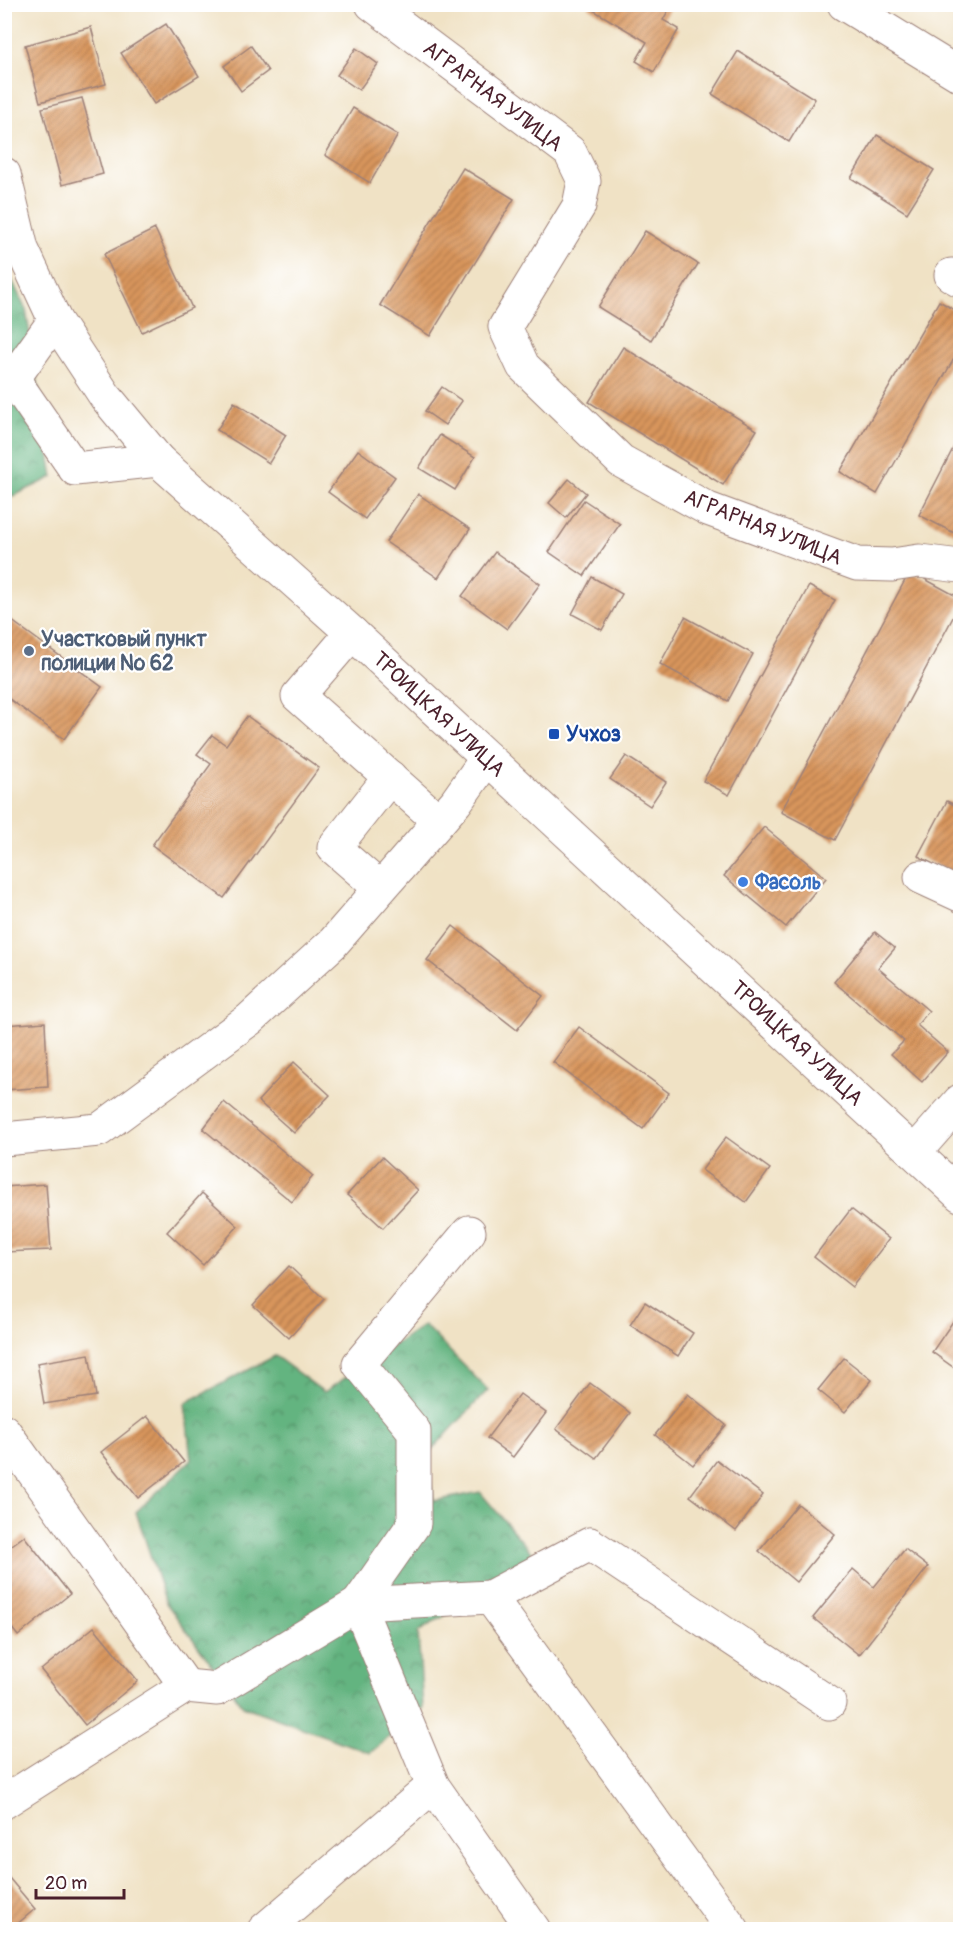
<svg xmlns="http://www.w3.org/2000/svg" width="965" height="1934" viewBox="0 0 965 1934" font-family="Pangolin,sans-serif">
<defs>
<pattern id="forest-crowns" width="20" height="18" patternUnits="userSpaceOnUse" patternTransform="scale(1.5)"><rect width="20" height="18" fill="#63b480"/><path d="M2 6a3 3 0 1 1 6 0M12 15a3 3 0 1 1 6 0" fill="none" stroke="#549269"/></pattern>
<pattern id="building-hatch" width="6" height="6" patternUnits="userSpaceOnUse" patternTransform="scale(1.5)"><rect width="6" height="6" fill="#d8955c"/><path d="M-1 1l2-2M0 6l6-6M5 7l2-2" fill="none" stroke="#b1794c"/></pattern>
</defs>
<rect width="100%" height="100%" fill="#fff"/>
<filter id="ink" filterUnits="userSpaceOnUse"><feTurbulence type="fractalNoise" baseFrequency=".0167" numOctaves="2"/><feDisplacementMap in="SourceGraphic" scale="12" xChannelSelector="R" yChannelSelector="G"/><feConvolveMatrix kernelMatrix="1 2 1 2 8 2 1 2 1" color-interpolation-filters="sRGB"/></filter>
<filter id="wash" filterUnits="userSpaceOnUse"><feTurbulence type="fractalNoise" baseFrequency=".008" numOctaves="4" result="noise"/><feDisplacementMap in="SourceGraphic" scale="24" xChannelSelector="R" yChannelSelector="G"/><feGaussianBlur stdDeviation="1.35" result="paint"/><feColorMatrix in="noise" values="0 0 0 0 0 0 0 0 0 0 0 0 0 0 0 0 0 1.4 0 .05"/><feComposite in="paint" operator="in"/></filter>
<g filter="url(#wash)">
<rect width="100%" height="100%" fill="#f0e2c5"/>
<g fill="url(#forest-crowns)" stroke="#566a56" stroke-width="1.5">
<path d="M4,263L26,310L53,477L5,500Z"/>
<path d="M424,1325L488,1390L425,1457L434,1501L480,1492L537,1559L418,1632L423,1708L370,1753L243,1706L166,1603L136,1512L191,1460L185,1403L275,1356L324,1392Z"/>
</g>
<g id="blocks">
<g fill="url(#building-hatch)">
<path d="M590,4H672L663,20L679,29L654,72L636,61L647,42L588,7Z"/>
<path d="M166,24L199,76L154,104L121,53Z"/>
<path d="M91,27L106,84L40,102L25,45Z"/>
<path d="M251,46L268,71L241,91L224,66Z"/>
<path d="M356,48L378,64L359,90L337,75Z"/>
<path d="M738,51L815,99L789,142L712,94Z"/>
<path d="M82,98L103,174L62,185L42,108Z"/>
<path d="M353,108L398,135L370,183L325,155Z"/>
<path d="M877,135L934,170L907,213L851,178Z"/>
<path d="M463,168L514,199L430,336L380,305Z"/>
<path d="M155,229L192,308L142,332L104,254Z"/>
<path d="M645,231L698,264L651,340L598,307Z"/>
<path d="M939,301L960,313V348L877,494L840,472Z"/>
<path d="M623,347L757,430L723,485L589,402Z"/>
<path d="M442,387L462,401L445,425L425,411Z"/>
<path d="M234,402L286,435L269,463L217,430Z"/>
<path d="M440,435L475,457L455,490L419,468Z"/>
<path d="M960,435V536L919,515Z"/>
<path d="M358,450L395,477L365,519L328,492Z"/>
<path d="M569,479L586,493L566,518L549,503Z"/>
<path d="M418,494L470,529L438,578L386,542Z"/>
<path d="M584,500L620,524L584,576L549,552Z"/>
<path d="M495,552L540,584L507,629L462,596Z"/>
<path d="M910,571L960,598V604L835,840L781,812Z"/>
<path d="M592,577L622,594L602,630L572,614Z"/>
<path d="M809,586L835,600L729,795L703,781Z"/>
<path d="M4,615L102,687L64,739L4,695Z"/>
<path d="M685,617L753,654L728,701L660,664Z"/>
<path d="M247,716L319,768L224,898L152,845L211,764L197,754L212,735L226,745Z"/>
<path d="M626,756L666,782L650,806L610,779Z"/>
<path d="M947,801L960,808V878L918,856Z"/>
<path d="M764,827L826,878L786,927L724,876Z"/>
<path d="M453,926L543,996L517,1030L427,960Z"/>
<path d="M875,932L895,948L878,968L929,1011L917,1025L948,1052L922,1082L891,1054L904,1041L834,982Z"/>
<path d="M45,1022L48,1087L4,1090V1025Z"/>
<path d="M579,1027L669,1093L643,1129L553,1062Z"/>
<path d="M294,1062L330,1095L294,1133L258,1101Z"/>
<path d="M224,1102L313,1176L292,1202L203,1129Z"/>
<path d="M726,1137L770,1169L746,1202L702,1170Z"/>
<path d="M382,1157L418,1190L383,1228L347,1195Z"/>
<path d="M46,1184L51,1250L4,1252V1187Z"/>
<path d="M202,1193L238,1226L203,1265L167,1232Z"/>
<path d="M851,1209L889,1239L852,1287L814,1257Z"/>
<path d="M289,1266L324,1299L289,1338L253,1305Z"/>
<path d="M645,1302L693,1333L678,1356L630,1325Z"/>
<path d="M960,1311V1372L932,1352Z"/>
<path d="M89,1354L96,1396L44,1404L37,1363Z"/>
<path d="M844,1358L872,1380L845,1412L818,1390Z"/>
<path d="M590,1383L630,1413L596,1458L556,1429Z"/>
<path d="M520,1394L546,1413L513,1457L487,1438Z"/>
<path d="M688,1394L726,1425L693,1465L655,1435Z"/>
<path d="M147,1416L184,1462L138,1498L101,1452Z"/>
<path d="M717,1460L763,1495L736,1531L690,1496Z"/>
<path d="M798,1504L835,1534L796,1582L759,1551Z"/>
<path d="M24,1536L70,1594L18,1636L4,1618V1551Z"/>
<path d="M905,1549L928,1567L859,1655L813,1618L853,1569L874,1587Z"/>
<path d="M94,1627L138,1681L85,1725L41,1670Z"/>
<path d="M4,1872L35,1909L10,1930H4Z"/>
</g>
</g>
</g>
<g filter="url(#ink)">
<use href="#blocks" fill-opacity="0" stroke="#9d8078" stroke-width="1.5"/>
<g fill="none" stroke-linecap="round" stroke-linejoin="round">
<g stroke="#9d8078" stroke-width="35">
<g id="minor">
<path d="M372,4L570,152L584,181L579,206L505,327L523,366L621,461L708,509L857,564L892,565L919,561L960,566"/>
<path d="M844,4L960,75"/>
<path d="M4,174L22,249L55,320L105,396L158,460L352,633L960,1195"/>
<path d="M951,275L960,280"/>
<path d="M55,320L13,379L75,469L158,460"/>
<path d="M352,633L298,696L439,821"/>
<path d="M921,877L960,895"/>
<path d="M380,888L334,848L390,777"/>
<path d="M4,1139L99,1130L250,1019L333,943L456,802L487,758"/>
<path d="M915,1152L960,1101"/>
<path d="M469,1232L359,1364L414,1431V1524L358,1604L433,1786L534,1930"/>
<path d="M4,1431L186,1686L4,1802"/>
<path d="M490,1597L733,1930"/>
<path d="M186,1686L217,1689L358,1604L490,1597L590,1544L829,1703"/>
<path d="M264,1930L433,1786"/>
</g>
</g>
<use href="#minor" stroke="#fff" stroke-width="33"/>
</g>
</g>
<circle fill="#5c6f8a" stroke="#fff" stroke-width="2" cx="29" cy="651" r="6"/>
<rect fill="#1a4fb4" stroke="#fff" stroke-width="2" x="548" y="728" width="12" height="12" rx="3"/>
<circle fill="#3f7fe0" stroke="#fff" stroke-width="2" cx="743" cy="882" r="6"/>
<g text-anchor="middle" stroke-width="4.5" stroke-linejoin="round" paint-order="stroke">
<g font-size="21" fill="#4a1f2b" stroke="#fff">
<text transform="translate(493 96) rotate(37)" y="7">АГРАРНАЯ УЛИЦА</text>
<text transform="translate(763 527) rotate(22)" y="7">АГРАРНАЯ УЛИЦА</text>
<text transform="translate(439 714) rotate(43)" y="7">ТРОИЦКАЯ УЛИЦА</text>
<text transform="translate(797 1043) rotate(43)" y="7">ТРОИЦКАЯ УЛИЦА</text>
</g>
<g font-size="21" font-weight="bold" fill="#4e5e75" stroke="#fff" text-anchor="start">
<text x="41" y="646">Участковый пункт<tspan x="41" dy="24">полиции № 62</tspan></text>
</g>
<g font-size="21" font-weight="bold" fill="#164399" stroke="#fff" text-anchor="start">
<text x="566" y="741">Учхоз</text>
</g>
<g font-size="21" font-weight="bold" fill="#366cbe" stroke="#fff" text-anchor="start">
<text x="755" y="889">Фасоль</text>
</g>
</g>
<rect width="965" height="1934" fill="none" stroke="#fff" stroke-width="24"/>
<path d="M36 1889v9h88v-9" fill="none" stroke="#4a1f2b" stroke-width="3"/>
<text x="45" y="1889" font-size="18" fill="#4a1f2b" stroke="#ffffff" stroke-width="4.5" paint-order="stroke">20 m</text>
</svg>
